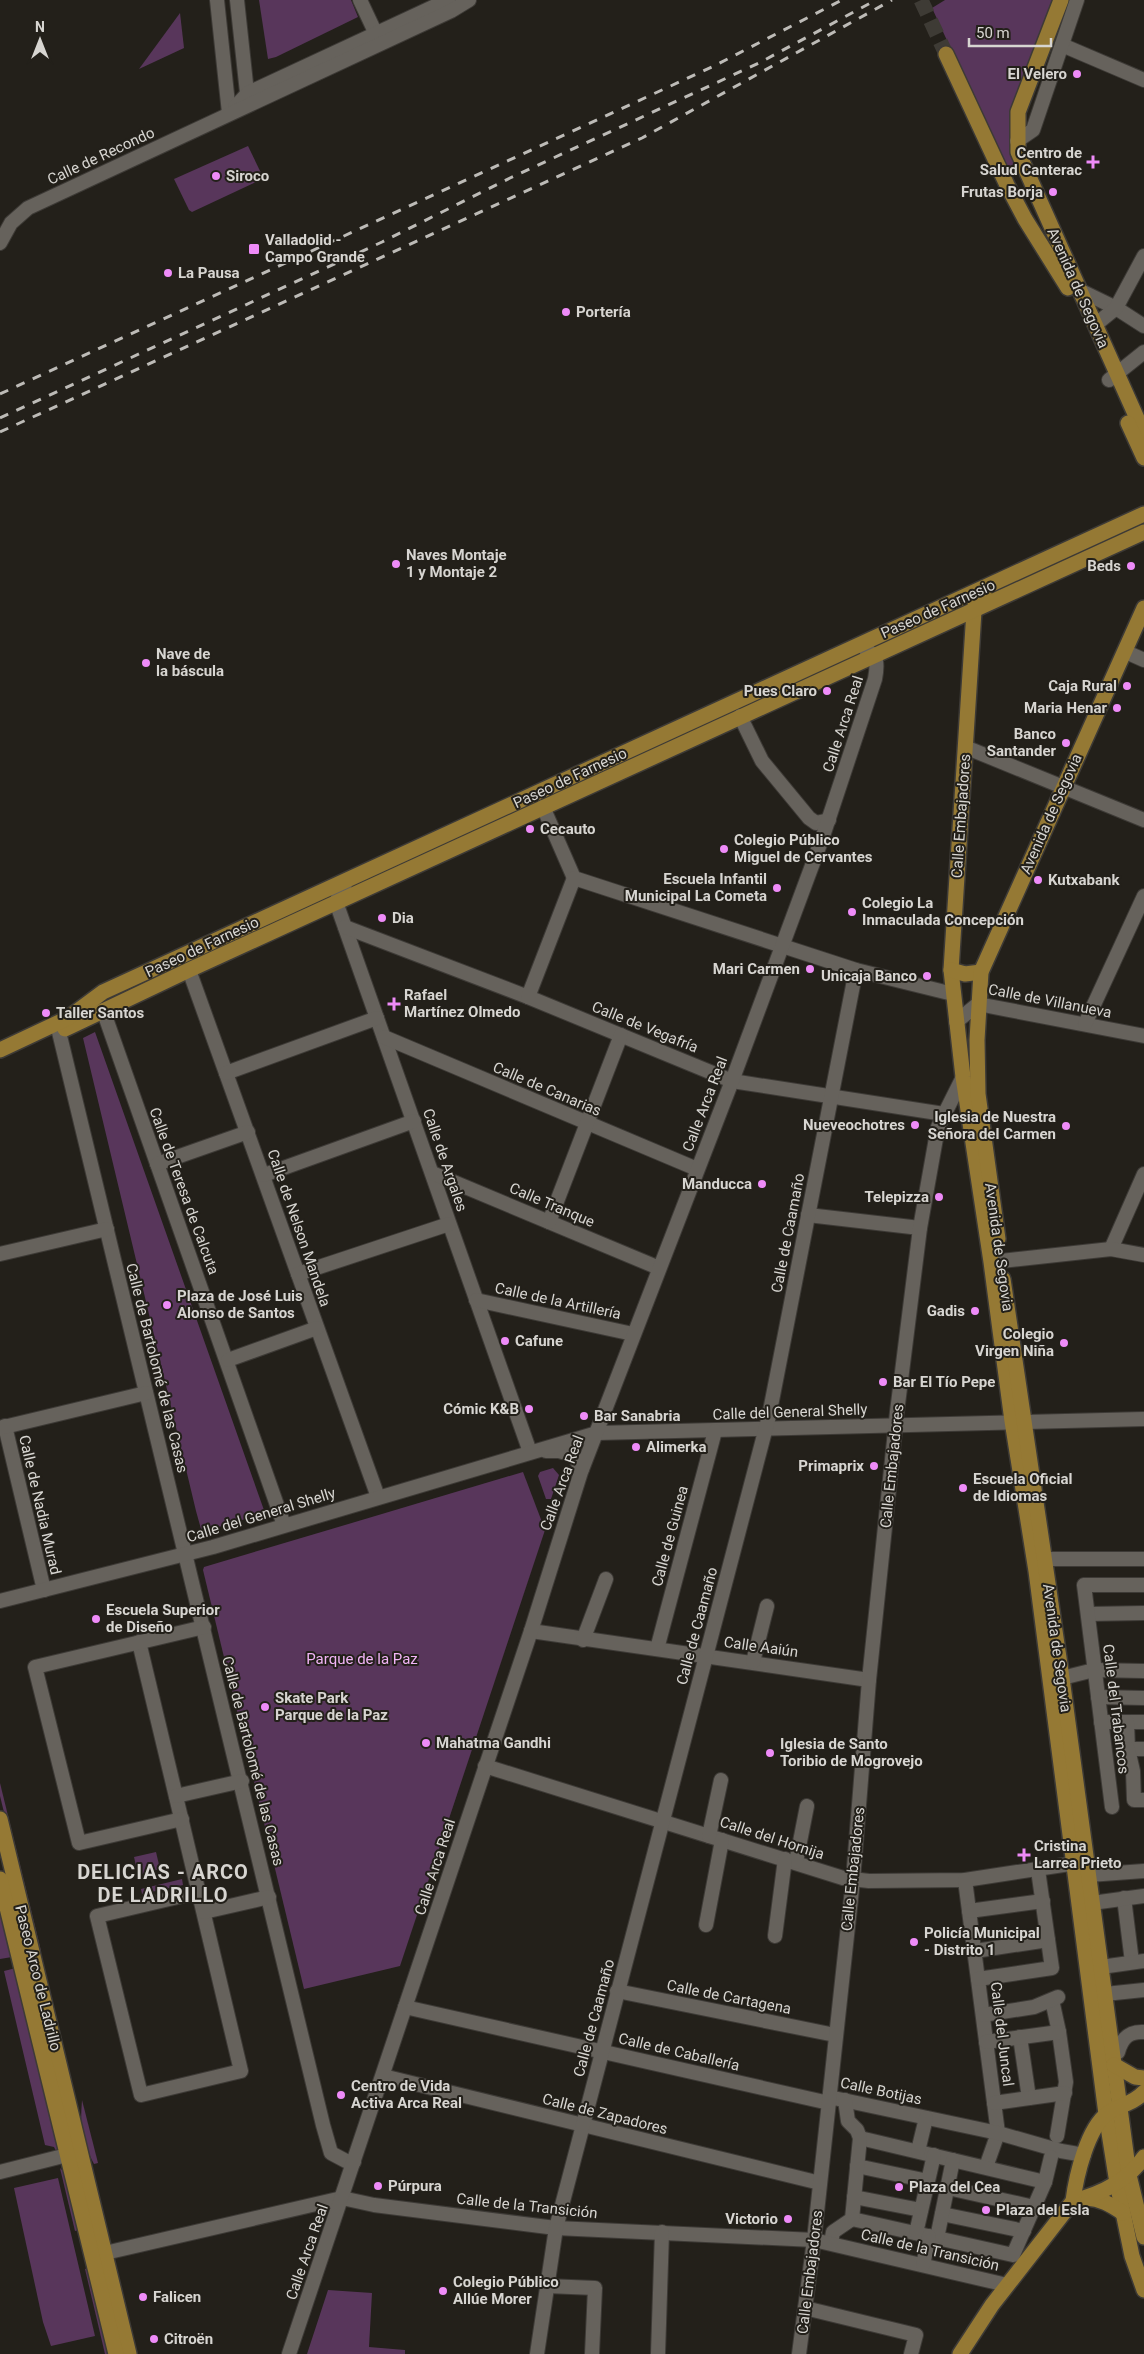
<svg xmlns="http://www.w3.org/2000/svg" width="1144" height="2354" viewBox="0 0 1144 2354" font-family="Roboto,sans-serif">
<rect width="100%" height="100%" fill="#23201a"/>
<g fill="#58365b">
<path d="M259,0H351L358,17L276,57L268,59Z"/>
<path d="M945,0H1055L1011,109L1012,146L1017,163L1006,168L932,8Z"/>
<path d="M180,13L184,48L139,69Z"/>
<path d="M248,146L261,173L260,180L192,212L189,210L174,179Z"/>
<path d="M95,1032L265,1513L212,1529L209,1526L201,1529L196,1511L83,1038Z"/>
<path d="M553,1468L559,1475L551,1499H546L538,1476L540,1472Z"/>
<path d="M523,1472L545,1530L400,1966L304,1989L203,1570L204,1567Z"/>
<path d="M0,1783L41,1951H38L0,1796Z"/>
<path d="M156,1852L160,1869L138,1875L134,1857Z"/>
<path d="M182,1879L183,1885L142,1894L141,1889Z"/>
<path d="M0,1905L12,1957L0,1959Z"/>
<path d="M41,1962H43L73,2088L71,2092Z"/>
<path d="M16,1968L60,2149L56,2151L54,2147L45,2145L4,1971Z"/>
<path d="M82,2100L98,2163L94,2164C81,2139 80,2128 82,2100Z"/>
<path d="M60,2168L65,2173L79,2230L75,2231Z"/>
<path d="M58,2178L95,2336L51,2346L43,2322L14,2188Z"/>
<path d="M88,2268L109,2354H105L85,2269Z"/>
<path d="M328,2290L372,2293L369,2347L405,2350V2354H307Z"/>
</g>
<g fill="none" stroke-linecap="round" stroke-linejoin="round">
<path stroke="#3e3b35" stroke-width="15" stroke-dasharray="15 8" stroke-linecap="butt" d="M921,0L946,54"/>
<g stroke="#3d3a36" stroke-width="16">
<g id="minor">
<path d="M217,0L229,113"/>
<path d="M237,0L248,102"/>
<path d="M360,0L376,34"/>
<path d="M1062,45L1144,80"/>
<path d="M235,107L248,93L448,0"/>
<path d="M1017,141L1033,130L1077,0"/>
<path d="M0,243L11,223L28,208L451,11L469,0"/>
<path d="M1079,290L1116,308L1144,326"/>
<path d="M1095,325L1116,308L1144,256"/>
<path d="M1109,380L1144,352"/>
<path d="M1126,652L1144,660"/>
<path d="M740,716L762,761L809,818L816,823L829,820"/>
<path d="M965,747L1144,820"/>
<path d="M543,807L574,878L856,970L953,994"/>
<path d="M347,880L336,902L530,1452"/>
<path d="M345,927L528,997L732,1081L944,1114"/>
<path d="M189,970L378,1497"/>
<path d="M528,997L574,878"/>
<path d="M103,1010L284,1525"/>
<path d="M956,1022L978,1004L1144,1036"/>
<path d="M1085,1024L1144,896"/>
<path d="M59,1032L323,2125L331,2153L346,2161L354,2162"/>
<path d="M384,1037L697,1169"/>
<path d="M226,1073L377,1018"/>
<path d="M157,1164L248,1132"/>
<path d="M432,1173L659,1268"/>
<path d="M264,1175L414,1121"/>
<path d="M808,1215L920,1228"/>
<path d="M549,1222L621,1035"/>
<path d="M1111,1249L1144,1174"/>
<path d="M0,1254L107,1229"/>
<path d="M1001,1261L1111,1249L1144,1255"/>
<path d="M298,1274L449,1224"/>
<path d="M476,1300L633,1334"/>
<path d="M228,1360L317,1328"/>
<path d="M5,1426L44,1590"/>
<path d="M0,1428L146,1393"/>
<path d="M546,1451H559L573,1455L582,1469"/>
<path d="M1037,1554L1045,1559H1144"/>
<path d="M0,1601L213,1547L597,1433L1144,1419"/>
<path d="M1088,1614L1144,1613"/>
<path d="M531,1631L869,1680"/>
<path d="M583,1640L606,1579"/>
<path d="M139,1642C173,1785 208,1928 241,2071L141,2095L97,1916L199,1892"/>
<path d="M657,1649L715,1431"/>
<path d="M753,1662L767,1606"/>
<path d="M1062,1678L1094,1670L1144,1671"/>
<path d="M1098,1697L1144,1698"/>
<path d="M1101,1722H1144"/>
<path d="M1127,1722L1128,1749H1144"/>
<path d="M1128,1749L1133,1771L1134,1800H1144"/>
<path d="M485,1766L843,1878L869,1881L965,1880L1083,1862"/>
<path d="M176,1796L242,1781"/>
<path d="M1112,1807L1084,1585H1144"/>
<path d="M182,1819L79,1843L35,1667L204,1627"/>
<path d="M709,1836L721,1780"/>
<path d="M796,1862L807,1806"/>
<path d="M1089,1875L1144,1871"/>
<path d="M965,1880L998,2133L986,2167"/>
<path d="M1124,1898L1132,1962"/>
<path d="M1092,1903L1144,1896"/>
<path d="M969,1911L1043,1901"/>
<path d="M204,1912L269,1897"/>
<path d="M706,1925L722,1840"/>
<path d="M775,1936L785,1859"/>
<path d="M975,1951L1048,1940"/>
<path d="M1101,1967L1144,1961"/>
<path d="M978,1979L1052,1968L1038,1870"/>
<path d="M617,1991L835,2035"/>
<path d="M1105,1994L1144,1990"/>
<path d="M1052,2000L1059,2032L1066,2082L1057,2136"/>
<path d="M405,2007L829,2103"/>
<path d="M983,2015L1034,2007L1058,1997"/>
<path d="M1020,2037L1029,2098"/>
<path d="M986,2042L1059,2032"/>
<path d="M1113,2053L1118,2052C1122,2038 1129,2031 1144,2032"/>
<path d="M383,2076L820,2183"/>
<path d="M829,2097L998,2133L1061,2151L1084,2155"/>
<path d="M994,2103L1065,2093"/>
<path d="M860,2138L1045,2182"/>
<path d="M918,2151L926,2118"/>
<path d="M857,2166L928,2181"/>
<path d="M0,2172L67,2155L72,2146"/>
<path d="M948,2188L1034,2207"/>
<path d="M854,2197L921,2210"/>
<path d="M942,2214L1024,2231"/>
<path d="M852,2219L1013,2255L1045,2182L1051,2157"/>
<path d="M916,2233L934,2155"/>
<path d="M937,2238L953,2160"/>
<path d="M831,2243L833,2232L852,2219L860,2138L857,2130L848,2121L845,2100"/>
<path d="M102,2263L105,2253L342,2198L374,2205L556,2228L814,2240L1007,2285"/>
<path d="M923,2265L929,2236"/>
<path d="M547,2286L595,2288L592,2354"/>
<path d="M805,2308L916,2335L911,2354"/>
<path d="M289,2354L531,1631L581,1472L732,1081L823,836L875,679C877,668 879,655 866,650"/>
<path d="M537,2354L556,2228L769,1416L856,970"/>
<path d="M658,2354L662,2232"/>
<path d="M799,2354L814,2240L853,1880L869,1680L897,1412L920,1228L938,1127L963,1077"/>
</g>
</g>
<g stroke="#3d3a36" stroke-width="18">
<g id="major">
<path d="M1061,0L1018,112V152L1144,434"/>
<path d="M946,54L1007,185L1025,219L1068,288"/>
<path d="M1128,423L1144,458"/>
<path d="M987,587L976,602L974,611L951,970L963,1077L991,1262L1012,1421L1036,1571L1106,2114L1117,2183L1132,2256L1144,2290"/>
<path d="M951,970L965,974L981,972"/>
<path d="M65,1029L189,970L1144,532"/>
<path d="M0,1050L68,1018L103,992L1144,514"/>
<path d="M998,1239L978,1094L977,1040L981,972L1144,608"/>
<path d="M1003,1279L1062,1678L1129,2175L1144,2237"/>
<path d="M0,1819L129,2354"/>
<path d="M0,1879L116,2354"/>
<path d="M1114,2065L1135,2077L1144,2078"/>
<path d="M1086,2198C1101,2199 1110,2204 1123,2213"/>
<path d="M1073,2201C1101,2194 1128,2180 1144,2157"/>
<path d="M960,2354L992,2305L1073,2201C1076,2177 1087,2128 1108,2113C1121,2104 1133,2104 1144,2092"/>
</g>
</g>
<use href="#minor" stroke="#66625c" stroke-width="14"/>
<use href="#major" stroke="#957934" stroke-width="15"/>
<g stroke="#bdbbb7" stroke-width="3" stroke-dasharray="9 9" stroke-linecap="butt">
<path d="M0,394L712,67L842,0"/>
<path d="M0,418L382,242L510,178L759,63L876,0"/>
<path d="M0,432L642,138L892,0"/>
</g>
</g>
<g fill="#ee8bf8" stroke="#23201a" stroke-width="2">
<circle cx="1077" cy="74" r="5"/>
<path d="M1090.5 154.5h5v5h5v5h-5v5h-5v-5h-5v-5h5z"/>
<circle cx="216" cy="176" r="5"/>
<circle cx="1053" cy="192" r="5"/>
<rect x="248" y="243" width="12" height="12" rx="2.5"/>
<circle cx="168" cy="273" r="5"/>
<circle cx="566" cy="312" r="5"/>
<circle cx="396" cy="564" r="5"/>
<circle cx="1131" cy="566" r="5"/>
<circle cx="146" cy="663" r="5"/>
<circle cx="1127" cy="686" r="5"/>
<circle cx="827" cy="691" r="5"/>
<circle cx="1117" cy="708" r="5"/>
<circle cx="1066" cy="743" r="5"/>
<circle cx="530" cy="829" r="5"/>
<circle cx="724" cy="849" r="5"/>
<circle cx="1038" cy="880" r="5"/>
<circle cx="777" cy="888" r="5"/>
<circle cx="852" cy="912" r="5"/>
<circle cx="382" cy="918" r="5"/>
<circle cx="810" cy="969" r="5"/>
<circle cx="927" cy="976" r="5"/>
<path d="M391.5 996.5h5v5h5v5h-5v5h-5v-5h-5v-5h5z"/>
<circle cx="46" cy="1013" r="5"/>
<circle cx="915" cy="1125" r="5"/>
<circle cx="1066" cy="1126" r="5"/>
<circle cx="762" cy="1184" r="5"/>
<circle cx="939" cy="1197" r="5"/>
<circle cx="167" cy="1305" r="5"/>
<circle cx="975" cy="1311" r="5"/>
<circle cx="505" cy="1341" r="5"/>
<circle cx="1064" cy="1343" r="5"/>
<circle cx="883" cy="1382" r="5"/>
<circle cx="529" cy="1409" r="5"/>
<circle cx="584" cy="1416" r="5"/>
<circle cx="636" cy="1447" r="5"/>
<circle cx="874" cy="1466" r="5"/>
<circle cx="963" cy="1488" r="5"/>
<circle cx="96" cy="1619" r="5"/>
<circle cx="265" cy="1707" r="5"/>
<circle cx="426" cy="1743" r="5"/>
<circle cx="770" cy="1753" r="5"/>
<path d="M1021.5 1847.5h5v5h5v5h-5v5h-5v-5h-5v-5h5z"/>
<circle cx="914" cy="1942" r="5"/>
<circle cx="341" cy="2095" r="5"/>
<circle cx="378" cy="2186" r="5"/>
<circle cx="899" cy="2187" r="5"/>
<circle cx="986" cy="2210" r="5"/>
<circle cx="788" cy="2219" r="5"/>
<circle cx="443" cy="2291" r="5"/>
<circle cx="143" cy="2297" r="5"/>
<circle cx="154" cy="2339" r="5"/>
</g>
<g text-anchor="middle" stroke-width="4" stroke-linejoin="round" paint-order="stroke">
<g font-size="15" font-weight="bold" fill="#d7d5d1" stroke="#23201a" text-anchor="start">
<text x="1067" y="79" text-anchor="end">El Velero</text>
<text x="1082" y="158" text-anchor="end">Centro de<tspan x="1082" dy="17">Salud Canterac</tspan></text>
<text x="226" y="181">Siroco</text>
<text x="1043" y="197" text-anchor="end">Frutas Borja</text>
<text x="265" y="245">Valladolid -<tspan x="265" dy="17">Campo Grande</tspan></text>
<text x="178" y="278">La Pausa</text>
<text x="576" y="317">Portería</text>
<text x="406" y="560">Naves Montaje<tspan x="406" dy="17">1 y Montaje 2</tspan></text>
<text x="1121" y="571" text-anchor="end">Beds</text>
<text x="156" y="659">Nave de<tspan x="156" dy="17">la báscula</tspan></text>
<text x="1117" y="691" text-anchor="end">Caja Rural</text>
<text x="817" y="696" text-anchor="end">Pues Claro</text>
<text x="1107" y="713" text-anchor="end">Maria Henar</text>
<text x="1056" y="739" text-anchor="end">Banco<tspan x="1056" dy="17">Santander</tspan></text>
<text x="540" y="834">Cecauto</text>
<text x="734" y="845">Colegio Público<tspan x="734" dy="17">Miguel de Cervantes</tspan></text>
<text x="767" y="884" text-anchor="end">Escuela Infantil<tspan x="767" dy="17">Municipal La Cometa</tspan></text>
<text x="1048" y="885">Kutxabank</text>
<text x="862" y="908">Colegio La<tspan x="862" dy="17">Inmaculada Concepción</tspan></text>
<text x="392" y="923">Dia</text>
<text x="800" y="974" text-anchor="end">Mari Carmen</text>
<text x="917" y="981" text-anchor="end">Unicaja Banco</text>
<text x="404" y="1000">Rafael<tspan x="404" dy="17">Martínez Olmedo</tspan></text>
<text x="56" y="1018">Taller Santos</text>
<text x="1056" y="1122" text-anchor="end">Iglesia de Nuestra<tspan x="1056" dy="17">Señora del Carmen</tspan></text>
<text x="905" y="1130" text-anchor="end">Nueveochotres</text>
<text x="752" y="1189" text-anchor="end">Manducca</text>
<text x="929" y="1202" text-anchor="end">Telepizza</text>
<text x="177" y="1301">Plaza de José Luis<tspan x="177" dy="17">Alonso de Santos</tspan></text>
<text x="965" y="1316" text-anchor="end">Gadis</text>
<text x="1054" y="1339" text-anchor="end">Colegio<tspan x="1054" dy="17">Virgen Niña</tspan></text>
<text x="515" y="1346">Cafune</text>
<text x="893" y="1387">Bar El Tío Pepe</text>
<text x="519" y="1414" text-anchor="end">Cómic K&amp;B</text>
<text x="594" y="1421">Bar Sanabria</text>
<text x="646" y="1452">Alimerka</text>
<text x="864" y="1471" text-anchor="end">Primaprix</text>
<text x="973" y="1484">Escuela Oficial<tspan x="973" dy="17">de Idiomas</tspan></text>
<text x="106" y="1615">Escuela Superior<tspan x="106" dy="17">de Diseño</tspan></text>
<text x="275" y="1703">Skate Park<tspan x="275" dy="17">Parque de la Paz</tspan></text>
<text x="436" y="1748">Mahatma Gandhi</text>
<text x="780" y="1749">Iglesia de Santo<tspan x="780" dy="17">Toribio de Mogrovejo</tspan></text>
<text x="1034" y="1851">Cristina<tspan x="1034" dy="17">Larrea Prieto</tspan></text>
<text x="924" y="1938">Policía Municipal<tspan x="924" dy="17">- Distrito 1</tspan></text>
<text x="351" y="2091">Centro de Vida<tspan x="351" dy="17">Activa Arca Real</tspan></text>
<text x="388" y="2191">Púrpura</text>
<text x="909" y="2192">Plaza del Cea</text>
<text x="996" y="2215">Plaza del Esla</text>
<text x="778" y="2224" text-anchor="end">Victorio</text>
<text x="453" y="2287">Colegio Público<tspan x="453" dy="17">Allúe Morer</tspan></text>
<text x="153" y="2302">Falicen</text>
<text x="164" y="2344">Citroën</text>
</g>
<g font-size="15" fill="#d7d5d1" stroke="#23201a">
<text transform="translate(101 156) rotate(-25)" y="5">Calle de Recondo</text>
<text transform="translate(1078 288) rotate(66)" y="5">Avenida de Segovia</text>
<text transform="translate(938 609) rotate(-24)" y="5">Paseo de Farnesio</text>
<text transform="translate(843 724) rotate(-72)" y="5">Calle Arca Real</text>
<text transform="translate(570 778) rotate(-25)" y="5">Paseo de Farnesio</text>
<text transform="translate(1051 814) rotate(-66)" y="5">Avenida de Segovia</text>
<text transform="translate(961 816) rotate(-86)" y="5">Calle Embajadores</text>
<text transform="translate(202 947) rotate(-25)" y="5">Paseo de Farnesio</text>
<text transform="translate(1050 1001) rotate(11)" y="5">Calle de Villanueva</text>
<text transform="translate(645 1027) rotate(22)" y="5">Calle de Vegafría</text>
<text transform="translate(547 1089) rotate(23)" y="5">Calle de Canarias</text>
<text transform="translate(705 1104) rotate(-69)" y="5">Calle Arca Real</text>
<text transform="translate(445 1160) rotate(71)" y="5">Calle de Argales</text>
<text transform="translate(184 1191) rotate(70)" y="5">Calle de Teresa de Calcuta</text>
<text transform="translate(552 1205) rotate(23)" y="5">Calle Tranque</text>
<text transform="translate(299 1228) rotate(71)" y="5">Calle de Nelson Mandela</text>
<text transform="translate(788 1233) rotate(-79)" y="5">Calle de Caamaño</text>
<text transform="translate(999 1247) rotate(82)" y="5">Avenida de Segovia</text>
<text transform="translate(558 1301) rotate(12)" y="5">Calle de la Artillería</text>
<text transform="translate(157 1368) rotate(76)" y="5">Calle de Bartolomé de las Casas</text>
<text transform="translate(790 1412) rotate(-2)" y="5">Calle del General Shelly</text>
<text transform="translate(892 1466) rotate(-84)" y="5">Calle Embajadores</text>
<text transform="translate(562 1483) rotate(-70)" y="5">Calle Arca Real</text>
<text transform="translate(40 1505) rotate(77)" y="5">Calle de Nadia Murad</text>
<text transform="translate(261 1515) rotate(-17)" y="5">Calle del General Shelly</text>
<text transform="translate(670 1536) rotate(-75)" y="5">Calle de Guinea</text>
<text transform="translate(697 1626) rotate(-75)" y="5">Calle de Caamaño</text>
<text transform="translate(761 1647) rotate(8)" y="5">Calle Aaiún</text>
<text transform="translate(1057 1648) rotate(82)" y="5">Avenida de Segovia</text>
<text transform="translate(1116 1709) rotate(83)" y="5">Calle del Trabancos</text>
<text transform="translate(253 1761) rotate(76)" y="5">Calle de Bartolomé de las Casas</text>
<text transform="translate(772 1838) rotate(18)" y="5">Calle del Hornija</text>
<text transform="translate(435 1867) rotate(-72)" y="5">Calle Arca Real</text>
<text transform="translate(853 1869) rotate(-84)" y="5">Calle Embajadores</text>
<text transform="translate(38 1978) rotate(76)" y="5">Paseo Arco de Ladrillo</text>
<text transform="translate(729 1997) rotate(11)" y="5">Calle de Cartagena</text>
<text transform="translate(594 2018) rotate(-75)" y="5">Calle de Caamaño</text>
<text transform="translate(1002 2034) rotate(83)" y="5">Calle del Juncal</text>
<text transform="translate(679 2052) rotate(13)" y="5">Calle de Caballería</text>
<text transform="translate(881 2091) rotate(12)" y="5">Calle Botijas</text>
<text transform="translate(605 2114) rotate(14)" y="5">Calle de Zapadores</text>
<text transform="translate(527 2206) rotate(6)" y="5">Calle de la Transición</text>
<text transform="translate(930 2250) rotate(13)" y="5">Calle de la Transición</text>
<text transform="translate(307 2252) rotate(-71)" y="5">Calle Arca Real</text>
<text transform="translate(810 2272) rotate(-83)" y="5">Calle Embajadores</text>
</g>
<g font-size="15" fill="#f2b4f7" stroke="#23201a">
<text x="362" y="1664">Parque de la Paz</text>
</g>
<g font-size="20" font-weight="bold" letter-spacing="1" fill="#d7d5d1" stroke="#23201a">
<text x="163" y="1879">DELICIAS - ARCO<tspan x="163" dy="23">DE LADRILLO</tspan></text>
</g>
</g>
<g transform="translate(40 40)" stroke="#23201a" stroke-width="4" paint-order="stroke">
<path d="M0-4L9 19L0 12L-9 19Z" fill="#d7d5d1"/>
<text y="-8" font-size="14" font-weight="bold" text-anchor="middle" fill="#d7d5d1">N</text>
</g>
<path d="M969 38v8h82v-8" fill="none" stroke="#d7d5d1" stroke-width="2.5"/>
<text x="976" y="38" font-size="15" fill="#d7d5d1" stroke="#23201a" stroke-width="4" paint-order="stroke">50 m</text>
</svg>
